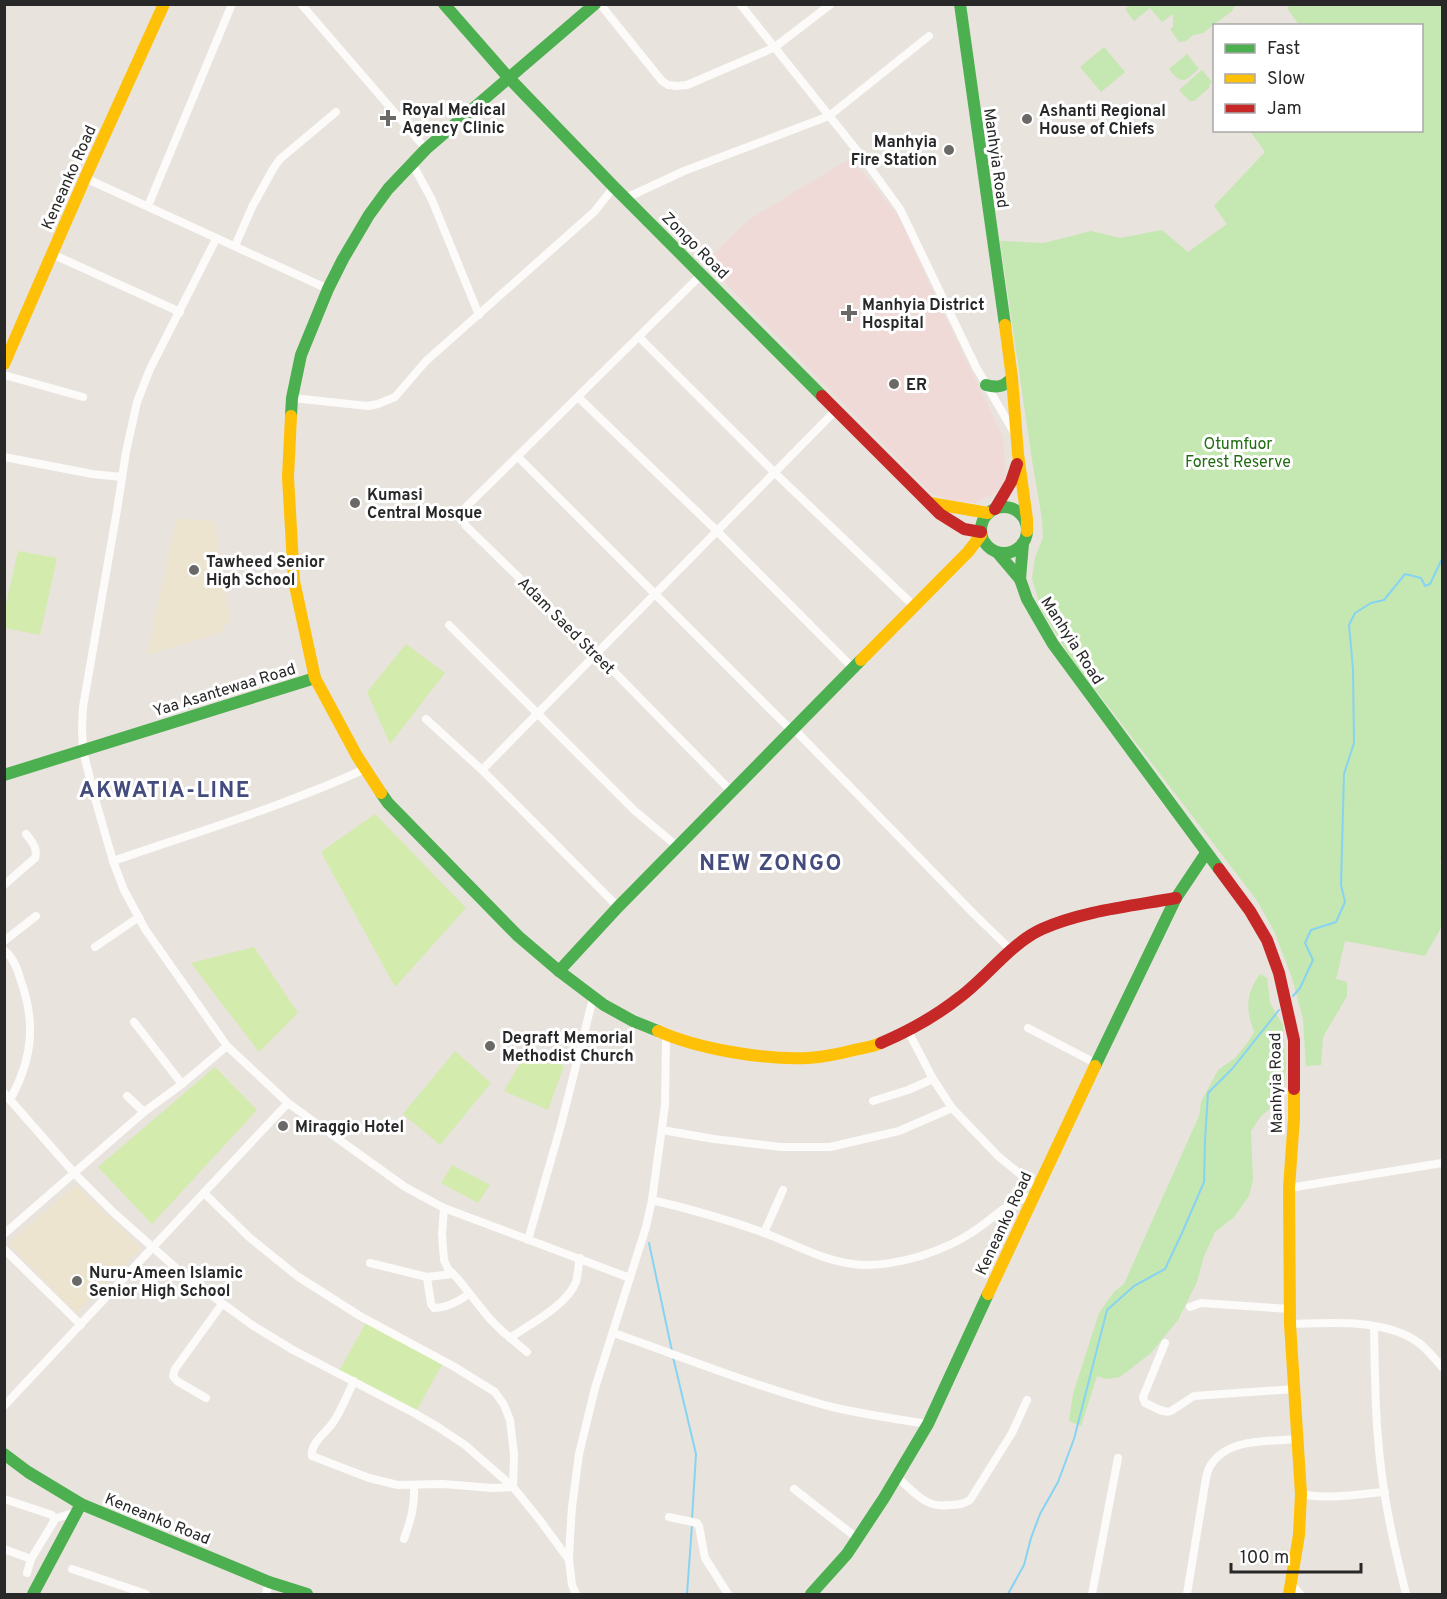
<svg xmlns="http://www.w3.org/2000/svg" width="1447" height="1599" viewBox="0 0 1447 1599" font-family="Overpass,sans-serif">
<rect width="100%" height="100%" fill="#e8e3dc"/>
<g fill="#ede4cf">
<path d="M176,519L214,521L230,619L220,633L147,655Z"/>
<path d="M76,1185L141,1248L76,1313L8,1243Z"/>
</g>
<path fill="#efdad8" d="M851,158L900,218L929,283L1003,437L1006,480L995,493L975,503L954,501L932,494L705,262L750,219Z"/>
<g fill="#c5e7b1">
<path d="M1292,4L1442,5V858L1440,863L1442,865V926L1425,956L1345,941L1336,979L1347,982V996L1323,1037L1321,1065L1306,1066L1303,1019L1292,978L1274,931L1256,899L1071,658L1041,609L1032,578L1035,558L1043,537L1042,519L1032,460L1000,241L1044,243L1091,231L1120,238L1162,230L1188,252L1227,224L1214,206L1265,152L1250,131L1422,130V26L1299,25L1287,8Z"/>
<path d="M1130,5V4L1235,5L1232,11L1203,33L1193,35L1186,41L1179,42L1170,29L1173,27V14L1162,22L1150,8L1134,21L1125,9Z"/>
<path d="M1104,47L1125,72L1101,92L1080,67Z"/>
<path d="M1187,54L1199,69C1185,81 1182,86 1169,69Z"/>
<path d="M1202,70L1212,82L1209,85L1210,87L1194,101H1190L1179,90Z"/>
<path d="M1260,974L1267,978L1270,1003L1283,1025L1286,1066L1284,1083L1276,1104L1261,1116L1251,1131L1253,1180L1249,1196L1234,1217L1215,1232L1204,1256L1197,1282L1178,1320L1164,1337L1151,1353L1120,1377L1106,1379L1097,1376L1081,1426L1069,1421L1073,1394L1099,1313L1114,1292L1124,1284L1199,1116L1201,1102L1218,1070L1235,1058L1248,1042L1254,1032C1246,1009 1245,995 1260,974Z"/>
</g>
<g fill="#d3ecad">
<path d="M18,551L57,558L40,635L5,628V608Z"/>
<path d="M406,644L445,673L390,744L367,692Z"/>
<path d="M375,814L466,908L395,987L321,852Z"/>
<path d="M254,947L298,1013L259,1052L191,963Z"/>
<path d="M530,1046L564,1066L548,1110L504,1091Z"/>
<path d="M455,1051L491,1083L440,1145L403,1114Z"/>
<path d="M215,1067L257,1110L152,1224L98,1167Z"/>
<path d="M452,1165L490,1185L478,1203L441,1183Z"/>
<path d="M367,1321L443,1363L415,1413L339,1371Z"/>
</g>
<g fill="none" stroke-linecap="round" stroke-linejoin="round">
<g stroke="#87d3f2" stroke-width="2">
<path d="M1293,996L1300,988L1313,960L1305,943L1311,930L1336,922L1345,902L1341,885L1344,774L1354,743L1353,669L1349,625L1355,613L1371,603L1384,600L1405,574L1421,578L1425,586L1430,584L1442,559"/>
<path d="M649,1243L672,1351"/>
<path d="M673,1357L696,1454L692,1519"/>
<path d="M687,1594L692,1525"/>
<path d="M1008,1594L1024,1565L1031,1538L1040,1514L1058,1482L1074,1439L1107,1310L1134,1286L1165,1269L1182,1233L1204,1182L1205,1141L1208,1093L1232,1069L1279,1010"/>
</g>
<g stroke="#fcfbfa" stroke-width="8">
<path d="M301,4L426,149"/>
<path d="M600,4L662,81L668,85L677,86L687,85L757,55L775,47L831,4"/>
<path d="M740,4L863,158L900,209L976,367L1015,434"/>
<path d="M412,163L432,200L479,315"/>
<path d="M85,178L328,289"/>
<path d="M626,198L684,171L829,116L929,36"/>
<path d="M148,206L232,4"/>
<path d="M216,239L150,369L137,402L126,452L117,510L83,707L82,729L83,751L96,802L113,861L124,890L145,929L227,1046L288,1103L405,1187L444,1208L630,1278"/>
<path d="M235,246L252,207L273,169L280,159L336,112"/>
<path d="M52,254L180,312"/>
<path d="M702,274L465,508C461,515 462,519 466,526L583,640L732,792"/>
<path d="M639,337L775,473L915,607"/>
<path d="M4,375L83,397"/>
<path d="M578,397L717,531L854,669"/>
<path d="M292,398L368,406L378,404L395,397L426,361L594,212L614,187"/>
<path d="M4,457L92,474L122,477"/>
<path d="M518,457L792,731"/>
<path d="M449,625L635,811L678,847"/>
<path d="M426,719L482,770L618,907"/>
<path d="M794,729L974,914L1011,950"/>
<path d="M482,770L837,409"/>
<path d="M113,861C197,832 284,806 365,769"/>
<path d="M4,885L35,858C38,848 32,842 26,834"/>
<path d="M4,941L36,916"/>
<path d="M95,947L139,917"/>
<path d="M4,950C13,957 17,967 20,978C36,1022 33,1057 11,1098"/>
<path d="M134,1022L182,1084"/>
<path d="M1028,1028L1097,1064"/>
<path d="M908,1031L933,1079L952,1108L998,1156L1037,1188"/>
<path d="M4,1093L75,1174L113,1212L185,1276L252,1325L293,1350L414,1413L438,1427L465,1445L513,1487L539,1519L569,1560"/>
<path d="M127,1096L144,1112"/>
<path d="M873,1101L908,1090L933,1079"/>
<path d="M662,1130L714,1139L781,1147H830L899,1131L952,1108"/>
<path d="M1289,1188L1442,1163"/>
<path d="M204,1193L249,1237L297,1276L360,1316L453,1366L495,1392L504,1405L510,1420L514,1454L513,1487L492,1488L443,1484L398,1485L369,1478L312,1456C310,1444 325,1433 332,1424C341,1412 347,1395 354,1381"/>
<path d="M652,1200C690,1209 726,1219 762,1232C792,1243 821,1260 853,1264C875,1267 900,1262 921,1256C939,1250 955,1244 971,1233C992,1220 1008,1200 1033,1196"/>
<path d="M444,1208L442,1234L444,1260L448,1269L458,1279L489,1318L502,1331L527,1352"/>
<path d="M764,1233L783,1190"/>
<path d="M4,1234L144,1112L182,1084L227,1046"/>
<path d="M528,1240L561,1125L593,998"/>
<path d="M4,1249L81,1325"/>
<path d="M370,1263L427,1277L453,1274"/>
<path d="M427,1277L431,1304L434,1308C446,1308 459,1301 469,1294"/>
<path d="M1190,1307L1201,1303L1290,1309"/>
<path d="M1290,1324C1331,1323 1385,1318 1419,1343C1428,1350 1435,1359 1442,1367"/>
<path d="M1374,1326C1375,1374 1375,1421 1381,1468C1386,1511 1396,1553 1406,1594"/>
<path d="M614,1333C685,1358 755,1386 828,1406C861,1414 895,1419 928,1424"/>
<path d="M510,1338C530,1324 567,1305 576,1282C578,1275 578,1266 580,1258"/>
<path d="M1165,1343L1143,1397L1145,1403C1153,1406 1163,1414 1171,1411L1194,1396L1295,1389"/>
<path d="M206,1398L177,1381L173,1376L175,1369L222,1304"/>
<path d="M4,1406L288,1103"/>
<path d="M897,1477C912,1490 926,1509 948,1505C959,1504 959,1506 970,1500L1012,1433L1027,1400"/>
<path d="M794,1489L857,1538"/>
<path d="M1301,1494C1329,1500 1357,1494 1385,1492"/>
<path d="M4,1499L52,1515L54,1519L53,1523L31,1559L27,1573"/>
<path d="M669,1517L697,1523L699,1526L705,1558L728,1594"/>
<path d="M54,1519L76,1512"/>
<path d="M404,1539C411,1519 415,1506 414,1485"/>
<path d="M4,1549L31,1559"/>
<path d="M72,1569L146,1594"/>
<path d="M1290,1583L1300,1594"/>
<path d="M266,1594L269,1582"/>
<path d="M576,1594L572,1585L569,1560L570,1537L572,1507L579,1454L595,1388L646,1227L652,1200L665,1105L666,1035"/>
<path d="M1092,1594L1118,1458"/>
<path d="M1187,1594L1205,1484C1206,1478 1207,1471 1210,1466C1228,1437 1268,1442 1298,1439"/>
</g>
<g stroke="#4caf50" stroke-width="12">
<path d="M444,4L508,77L614,187L822,396"/>
<path d="M960,4L1005,325"/>
<path d="M986,385C997,388 1004,387 1012,378"/>
<path d="M291,416L292,398L301,355L328,289L343,259L369,215L388,189L426,149L595,4"/>
<circle cx="1004" cy="530" r="23"/>
<path d="M1023,543L1020,579L1027,599L1053,644L1219,869"/>
<path d="M998,553L1020,579"/>
<path d="M4,775L315,678"/>
<path d="M381,793L388,803L518,936L559,971L604,1005L633,1021L658,1031"/>
<path d="M559,971L618,907L861,660"/>
<path d="M1095,1066L1176,898L1206,853"/>
<path d="M4,1454L28,1472L81,1504L269,1582L307,1594"/>
<path d="M33,1594L81,1504"/>
<path d="M811,1594L847,1554L884,1498L928,1424L988,1294"/>
</g>
<g stroke="#ffc107" stroke-width="12">
<path d="M1005,325L1012,378L1018,454L1027,519V531"/>
<path d="M4,364L85,178L164,4"/>
<path d="M291,416L288,477L294,581L315,678L357,756L381,793"/>
<path d="M930,503L988,513"/>
<path d="M861,660L968,552L981,535"/>
<path d="M658,1031C698,1049 764,1060 808,1058C823,1057 839,1054 854,1050C863,1048 872,1047 881,1043"/>
<path d="M988,1294L1095,1066"/>
<path d="M1289,1594L1299,1535L1301,1494L1290,1324L1289,1188L1294,1118V1089"/>
</g>
<g stroke="#c62828" stroke-width="12">
<path d="M822,396L940,514L964,529L981,532"/>
<path d="M995,509L1011,482L1017,464"/>
<path d="M1219,869L1250,911L1267,940L1279,973L1294,1040V1089"/>
<path d="M881,1043C909,1031 936,1016 960,997C987,977 1011,943 1042,929C1082,911 1132,906 1176,898"/>
</g>
</g>
<g fill="#6b6967" stroke="#fff" stroke-width="2">
<path d="M385 109h6v6h6v6h-6v6h-6v-6h-6v-6h6z"/>
<circle cx="1027" cy="119" r="6"/>
<circle cx="949" cy="150" r="6"/>
<path d="M846 304h6v6h6v6h-6v6h-6v-6h-6v-6h6z"/>
<circle cx="894" cy="384" r="6"/>
<circle cx="355" cy="503" r="6"/>
<circle cx="194" cy="570" r="6"/>
<circle cx="490" cy="1046" r="6"/>
<circle cx="283" cy="1126" r="6"/>
<circle cx="77" cy="1281" r="6"/>
</g>
<g text-anchor="middle" stroke-width="6" stroke-linejoin="round" paint-order="stroke">
<g font-size="16" font-weight="bold" fill="#282828" stroke="#fff" text-anchor="start">
<text x="402" y="115">Royal Medical<tspan x="402" dy="18">Agency Clinic</tspan></text>
<text x="1039" y="116">Ashanti Regional<tspan x="1039" dy="18">House of Chiefs</tspan></text>
<text x="937" y="147" text-anchor="end">Manhyia<tspan x="937" dy="18">Fire Station</tspan></text>
<text x="862" y="310">Manhyia District<tspan x="862" dy="18">Hospital</tspan></text>
<text x="906" y="390">ER</text>
<text x="367" y="500">Kumasi<tspan x="367" dy="18">Central Mosque</tspan></text>
<text x="206" y="567">Tawheed Senior<tspan x="206" dy="18">High School</tspan></text>
<text x="502" y="1043">Degraft Memorial<tspan x="502" dy="18">Methodist Church</tspan></text>
<text x="295" y="1132">Miraggio Hotel</text>
<text x="89" y="1278">Nuru-Ameen Islamic<tspan x="89" dy="18">Senior High School</tspan></text>
</g>
<g font-size="16" fill="#282828" stroke="#fff">
<text transform="translate(997 158) rotate(82)" y="6">Manhyia Road</text>
<text transform="translate(68 177) rotate(-66)" y="6">Keneanko Road</text>
<text transform="translate(696 245) rotate(45)" y="6">Zongo Road</text>
<text transform="translate(567 625) rotate(45)" y="6">Adam Saed Street</text>
<text transform="translate(1073 640) rotate(57)" y="6">Manhyia Road</text>
<text transform="translate(224 689) rotate(-17)" y="6">Yaa Asantewaa Road</text>
<text transform="translate(1275 1083) rotate(-91)" y="6">Manhyia Road</text>
<text transform="translate(1003 1223) rotate(-65)" y="6">Keneanko Road</text>
<text transform="translate(158 1518) rotate(22)" y="6">Keneanko Road</text>
</g>
<g font-size="16" fill="#216c11" stroke="#fff">
<text x="1238" y="449">Otumfuor<tspan x="1238" dy="18">Forest Reserve</tspan></text>
</g>
<g font-size="22" font-weight="bold" letter-spacing="1.5" fill="#444c7d" stroke="#fff">
<text x="165" y="797">AKWATIA-LINE</text>
<text x="771" y="870">NEW ZONGO</text>
</g>
</g>
<rect width="1447" height="1599" fill="none" stroke="#282828" stroke-width="12"/>
<rect x="1213" y="24" width="210" height="108" fill="#ffffff" stroke="#a9a9a9" stroke-width="1.5"/>
<rect x="1225" y="44" width="30" height="9" fill="#4caf50" stroke="#a9a9a9" stroke-width="1.5"/>
<text x="1267" y="54" font-size="18" fill="#282828">Fast</text>
<rect x="1225" y="74" width="30" height="9" fill="#ffc107" stroke="#a9a9a9" stroke-width="1.5"/>
<text x="1267" y="84" font-size="18" fill="#282828">Slow</text>
<rect x="1225" y="104" width="30" height="9" fill="#c62828" stroke="#a9a9a9" stroke-width="1.5"/>
<text x="1267" y="114" font-size="18" fill="#282828">Jam</text>
<path d="M1231 1563v9h130v-9" fill="none" stroke="#282828" stroke-width="3"/>
<text x="1240" y="1563" font-size="18" fill="#282828" stroke="#ffffff" stroke-width="4.5" paint-order="stroke">100 m</text>
</svg>
